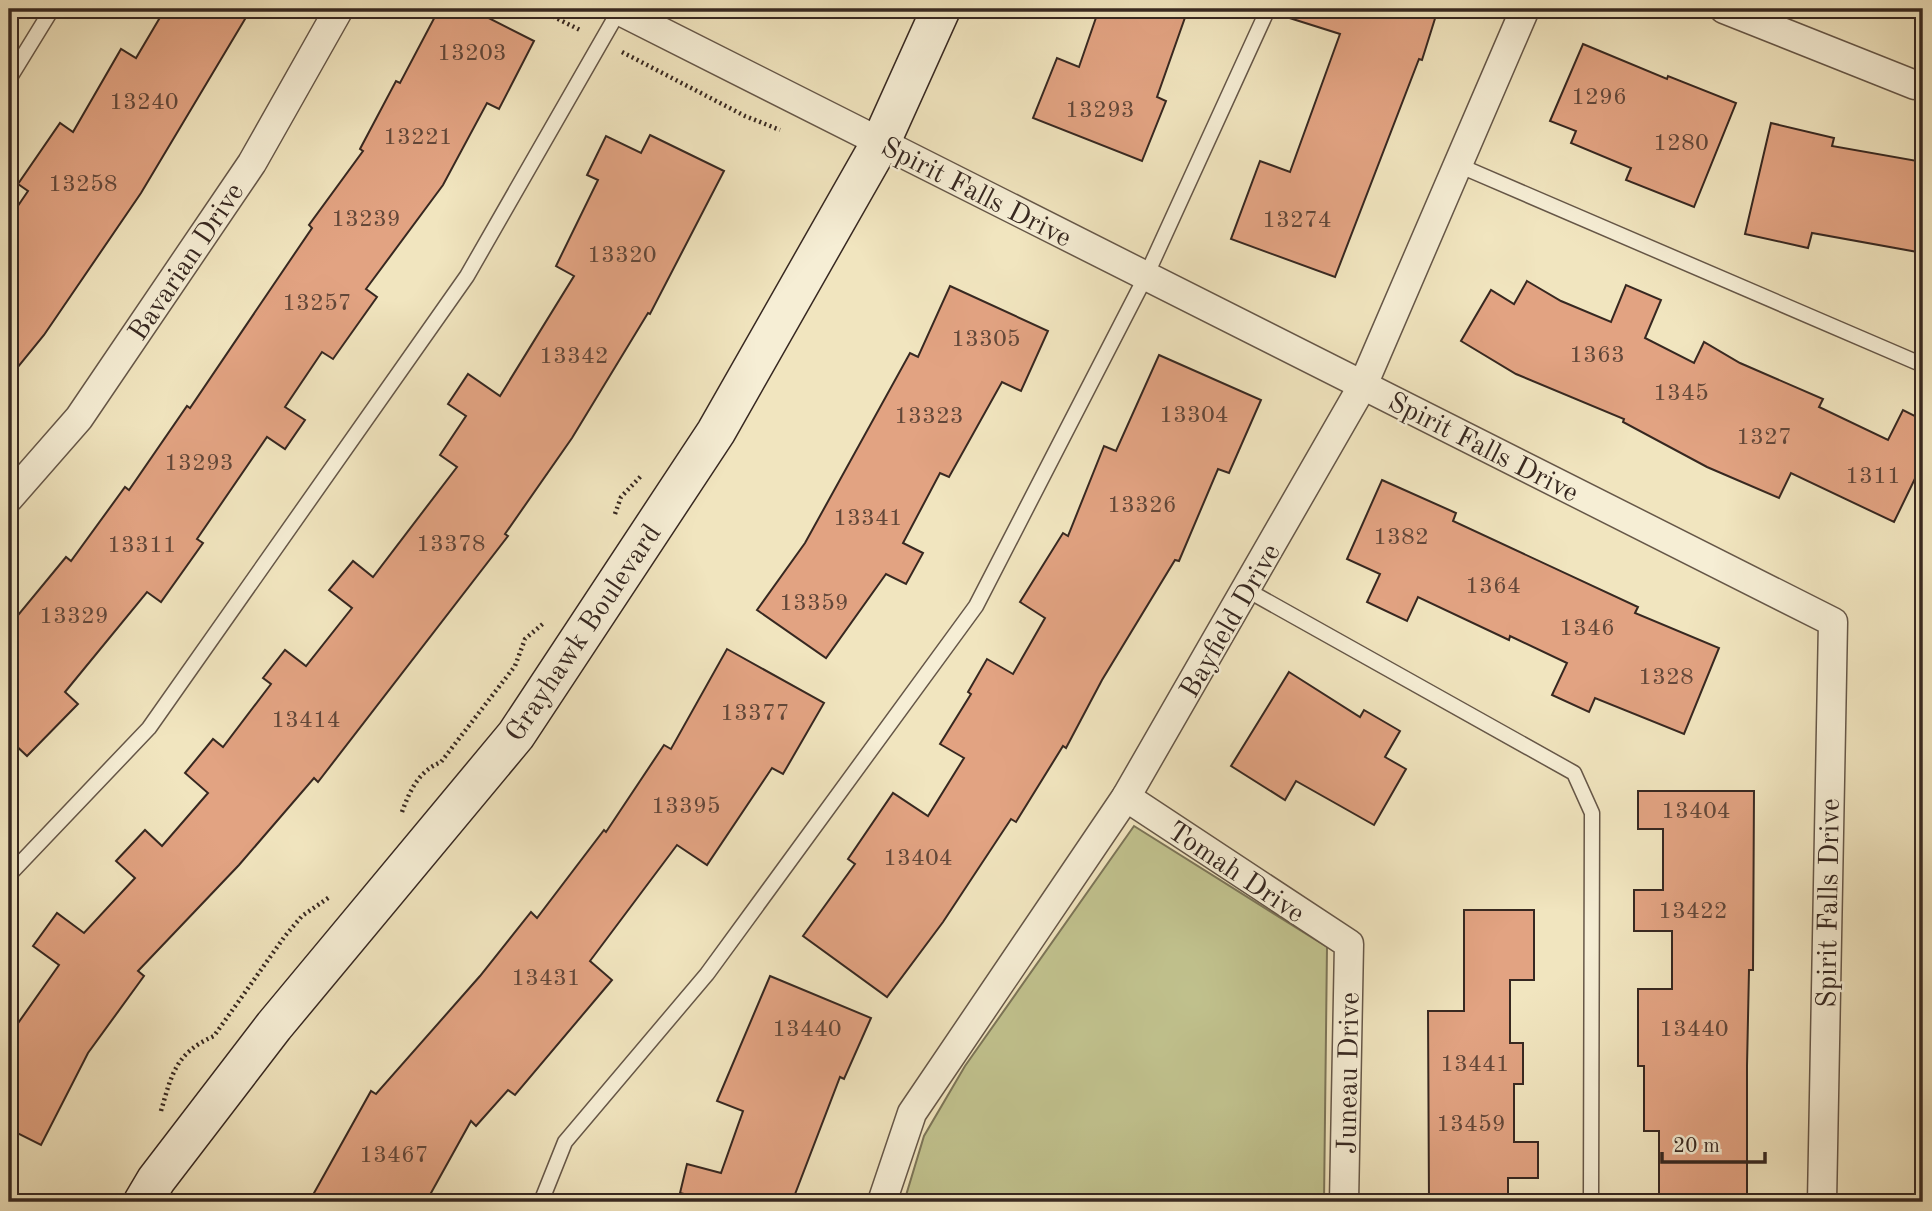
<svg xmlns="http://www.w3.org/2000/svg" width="1932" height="1211" viewBox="0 0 1932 1211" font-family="'Old Standard TT',serif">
<rect width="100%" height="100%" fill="#f1e5bf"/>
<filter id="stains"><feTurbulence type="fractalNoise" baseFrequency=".00286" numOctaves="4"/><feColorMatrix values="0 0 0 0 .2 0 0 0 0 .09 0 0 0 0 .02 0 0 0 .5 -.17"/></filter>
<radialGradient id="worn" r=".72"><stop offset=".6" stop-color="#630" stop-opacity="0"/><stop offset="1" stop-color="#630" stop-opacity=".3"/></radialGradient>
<path fill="#c1c28e" stroke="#7c7558" stroke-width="2" d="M1134,826L1327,947L1324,1202H904L924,1136L965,1066Z"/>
<g fill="#e2a382" stroke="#372821" stroke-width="2">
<path d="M165,9H251L141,193L44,335L9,378V219L28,191L18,184L60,123L73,132L121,49L136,58Z"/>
<path d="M439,9H471L534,41L499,109L487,103L443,185L366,289L377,297L333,359L322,352L285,407L305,420L285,449L267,437L197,539L203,543L161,602L147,592L65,692L78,704L27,756L9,739V626L66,557L71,561L125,487L129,490L187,406L190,408L312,228L309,225L363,151L360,149L396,81L400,83Z"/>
<path d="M1099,9H1188L1157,97L1166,101L1142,161L1033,118L1057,58L1079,67Z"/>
<path d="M1281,9H1438L1422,60L1419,59L1335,277L1231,239L1260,161L1290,172L1340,34L1280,15Z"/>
<path d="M1583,44L1667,79L1668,76L1736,103L1694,207L1626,180L1631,168L1571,143L1576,131L1550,121Z"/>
<path d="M1771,123L1834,138L1832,146L1923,162V253L1812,233L1808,248L1745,234Z"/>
<path d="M650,135L724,171L650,314L648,313L572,438L505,534L508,536L318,782L314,778L239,865L138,971L144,976L88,1053L41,1145L9,1129V1036L59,965L33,946L57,913L84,933L135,878L116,861L145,830L162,846L208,793L185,773L213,739L223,747L271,684L263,678L285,650L306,666L352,608L329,590L353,561L373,577L457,467L440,455L466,416L448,404L468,374L500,396L574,276L556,266L598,180L587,175L606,136L641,153Z"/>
<path d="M1527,281L1561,301L1611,322L1626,285L1661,300L1645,338L1694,363L1704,342L1740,363L1823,399L1819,407L1888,440L1903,410L1923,420V462L1894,522L1791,473L1779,498L1707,467L1623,422L1624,419L1516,374L1461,341L1491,290L1514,304Z"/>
<path d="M950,286L1048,331L1021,391L1002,382L949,477L940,473L903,543L923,553L906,584L886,574L826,658L757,610L805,543L910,353L918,357Z"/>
<path d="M1159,355L1261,400L1229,473L1218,469L1179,561L1175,560L1102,680L1066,748L1063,746L1016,822L1011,819L943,922L887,997L803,936L855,864L848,859L893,793L928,816L964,758L940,744L971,694L968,692L987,659L1013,674L1045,618L1020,602L1063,533L1068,536L1104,446L1116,451Z"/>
<path d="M1382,480L1456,513L1453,521L1638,607L1635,613L1719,648L1684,734L1595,698L1589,712L1552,695L1567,663L1510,636L1509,640L1418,597L1407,621L1367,602L1380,574L1347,559Z"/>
<path d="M727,649L824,703L783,774L772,768L707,865L677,845L590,961L612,980L515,1095L508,1090L476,1126L471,1121L426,1202H309L371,1091L376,1094L480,976L531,912L537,918L604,830L606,832L664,745L671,749Z"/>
<path d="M1289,672L1360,717L1364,710L1400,731L1385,757L1406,769L1374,825L1296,781L1285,800L1231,766Z"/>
<path d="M1638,791H1754L1753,970H1749L1747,1066V1202H1659V1131H1644V1066H1638V989H1672V931H1634V890H1663V829H1638Z"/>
<path d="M1464,910H1534V980H1510V1043H1523V1084H1514V1142H1538V1178H1508V1202H1429L1428,1011H1464Z"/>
<path d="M770,976L871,1018L844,1079L840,1077L792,1202H686L688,1195L680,1193L687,1164L721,1173L743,1111L717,1101Z"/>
</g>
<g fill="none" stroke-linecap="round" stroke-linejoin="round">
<g stroke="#665748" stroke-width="17">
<g id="lane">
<path d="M9,79L52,9"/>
<path d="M1458,165L1923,365"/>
<path d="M1247,590L1574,773L1592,813L1591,1202"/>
<path d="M9,875L149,728L467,276L620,9"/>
<path d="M541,1202L565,1142L707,974L976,606L1146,276L1268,9"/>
</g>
</g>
<g stroke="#665748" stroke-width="31">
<g id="street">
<path d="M616,9L1833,622L1822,1202"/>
<path d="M1724,9L1915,85H1923"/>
<path d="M9,498L79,418L252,163L339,9"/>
<path d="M1126,797L1349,944L1344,1202"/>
<path d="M882,1202L912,1113L1126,797L1363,385L1525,9"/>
</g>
</g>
<g stroke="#372821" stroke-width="41">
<path id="secondary" d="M143,1202L156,1180L274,1026L516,735L716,432L881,142L941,9"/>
</g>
<g stroke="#372821" stroke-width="4.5" stroke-dasharray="2 3.5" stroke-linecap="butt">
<path d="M538,9L580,30"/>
<path d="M622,52L745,116L780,130"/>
<path d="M615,514L621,497L641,476"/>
<path d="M402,812C410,790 419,771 441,762L515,666L525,639L545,622"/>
<path d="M161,1111C172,1073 176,1053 214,1036L285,936L302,916L331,896"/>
</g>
<use href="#lane" stroke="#f6eed5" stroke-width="14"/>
<use href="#street" stroke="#f6eed5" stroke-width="28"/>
<use href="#secondary" stroke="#f6eed5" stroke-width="38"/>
</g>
<g text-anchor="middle" stroke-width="5" stroke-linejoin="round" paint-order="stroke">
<g font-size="24" fill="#624739">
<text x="472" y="60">13203</text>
<text x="1599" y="104">1296</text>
<text x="144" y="109">13240</text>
<text x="1100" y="117">13293</text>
<text x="418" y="144">13221</text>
<text x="1681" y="150">1280</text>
<text x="83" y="191">13258</text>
<text x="366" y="226">13239</text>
<text x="1297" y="227">13274</text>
<text x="622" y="262">13320</text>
<text x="317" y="310">13257</text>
<text x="986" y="346">13305</text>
<text x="1597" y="362">1363</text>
<text x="574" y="363">13342</text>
<text x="1681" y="400">1345</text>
<text x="1194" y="422">13304</text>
<text x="929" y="423">13323</text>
<text x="1764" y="444">1327</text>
<text x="199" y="470">13293</text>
<text x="1873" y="483">1311</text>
<text x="1142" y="512">13326</text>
<text x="868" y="525">13341</text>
<text x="1401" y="544">1382</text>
<text x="451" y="551">13378</text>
<text x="142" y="552">13311</text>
<text x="1493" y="593">1364</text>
<text x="814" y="610">13359</text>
<text x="74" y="623">13329</text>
<text x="1587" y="635">1346</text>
<text x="1666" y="684">1328</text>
<text x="755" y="720">13377</text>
<text x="306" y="727">13414</text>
<text x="686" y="813">13395</text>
<text x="1696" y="818">13404</text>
<text x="918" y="865">13404</text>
<text x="1693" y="918">13422</text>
<text x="546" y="985">13431</text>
<text x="807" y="1036">13440</text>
<text x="1694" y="1036">13440</text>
<text x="1475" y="1071">13441</text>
<text x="1471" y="1131">13459</text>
<text x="394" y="1162">13467</text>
</g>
<g font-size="28" fill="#372821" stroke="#f6eed5">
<text transform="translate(977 191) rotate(27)" y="10">Spirit Falls Drive</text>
<text transform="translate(185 261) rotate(-56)" y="10">Bavarian Drive</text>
<text transform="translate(1484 446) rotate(27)" y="10">Spirit Falls Drive</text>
<text transform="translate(1229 620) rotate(-60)" y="10">Bayfield Drive</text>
<text transform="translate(582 632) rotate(-56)" y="10">Grayhawk Boulevard</text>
<text transform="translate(1237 871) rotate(34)" y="10">Tomah Drive</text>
<text transform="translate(1827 903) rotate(-89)" y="10">Spirit Falls Drive</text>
<text transform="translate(1347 1073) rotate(-89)" y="10">Juneau Drive</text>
</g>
</g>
<rect width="1932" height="1211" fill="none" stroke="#f1e5bf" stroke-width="35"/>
<rect x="10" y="10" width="1911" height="1190" fill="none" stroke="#372821" stroke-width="3.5"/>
<rect x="18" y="18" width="1897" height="1176" fill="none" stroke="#372821" stroke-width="2"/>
<path d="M1662 1152v10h103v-10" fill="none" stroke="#372821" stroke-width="3.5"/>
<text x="1673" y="1152" font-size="21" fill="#372821" stroke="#f6eed5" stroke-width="5" paint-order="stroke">20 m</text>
<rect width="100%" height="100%" filter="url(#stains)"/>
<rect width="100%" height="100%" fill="url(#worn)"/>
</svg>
